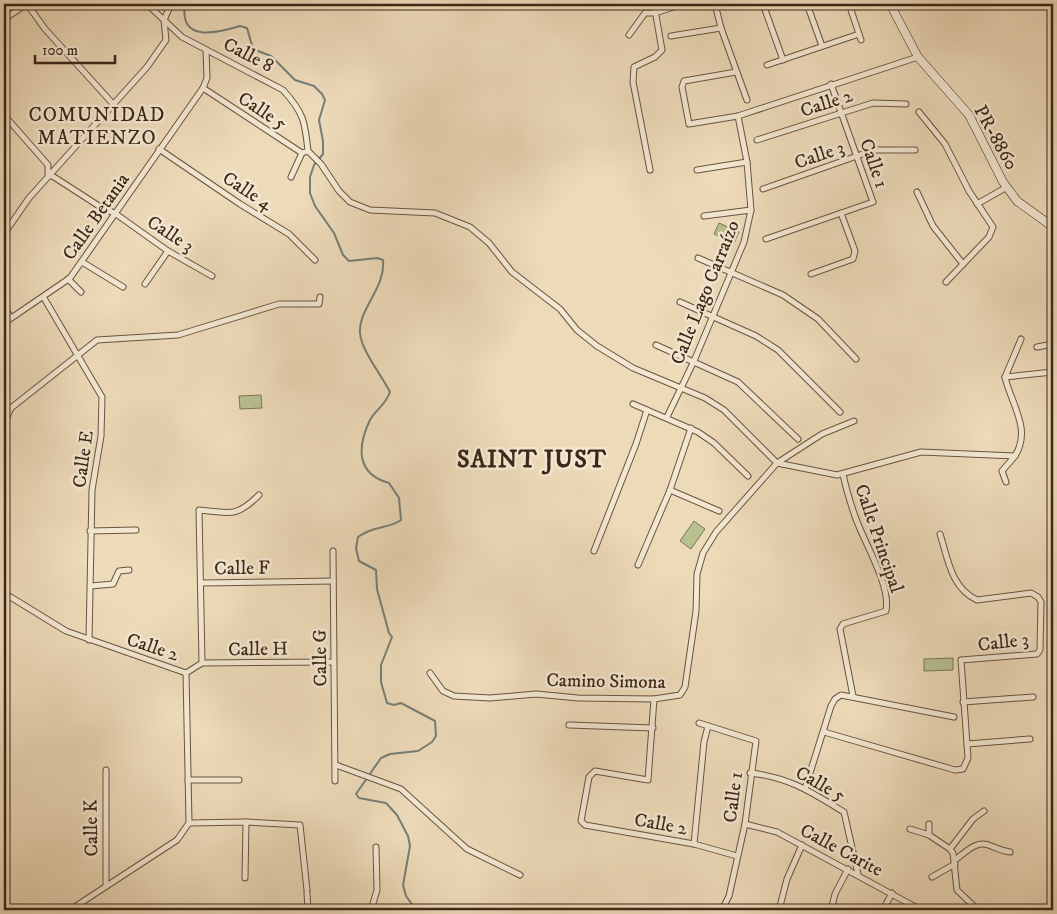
<svg xmlns="http://www.w3.org/2000/svg" width="1057" height="914" viewBox="0 0 1057 914" font-family="'IM FELL DW Pica',serif">
<rect width="100%" height="100%" fill="#eddab9"/>
<filter id="stains"><feTurbulence type="fractalNoise" baseFrequency=".004" numOctaves="4"/><feColorMatrix values="0 0 0 0 .2 0 0 0 0 .09 0 0 0 0 .02 0 0 0 .5 -.17"/></filter>
<radialGradient id="worn" r=".72"><stop offset=".6" stop-color="#630" stop-opacity="0"/><stop offset="1" stop-color="#630" stop-opacity=".3"/></radialGradient>
<g fill="#b8c090" stroke="#7a7454">
<path d="M719,223L739,232L734,243L714,234Z"/>
<path d="M261,395L262,408L240,409L239,396Z"/>
<path d="M694,521L705,529L691,549L680,541Z"/>
<path d="M953,658V670L924,671V659Z"/>
</g>
<g fill="none" stroke-linecap="round" stroke-linejoin="round">
<path stroke="#757f77" stroke-width="2" d="M185,4C179,43 217,33 240,26L247,28L253,49L271,56L295,80L314,86L322,94L325,100L319,120L323,141V154L314,165L310,177V193L315,206L334,233L343,255L349,261L377,258L383,260C386,288 358,309 360,333C361,350 382,376 390,392C385,406 376,409 370,420C357,447 356,474 389,483L399,498L401,520C386,530 374,525 358,537L356,548L359,561L376,570L377,589L389,633L392,637L381,665V682L387,703L394,705L401,703L435,721L436,736L432,742L418,751L390,754L381,758L356,794L359,798L386,803L397,815L408,836L410,846L403,885L406,896L416,910"/>
<g stroke="#685440" stroke-width="7">
<g id="street">
<path d="M147,4L182,37L283,90C304,113 305,122 308,151"/>
<path d="M763,4L783,60"/>
<path d="M807,4L822,46"/>
<path d="M849,4L861,40"/>
<path d="M578,5L581,4"/>
<path d="M716,8L721,28L747,100"/>
<path d="M4,19L27,4L45,29L114,105"/>
<path d="M629,35L645,13H655L683,4"/>
<path d="M671,36L721,28"/>
<path d="M767,65L859,34"/>
<path d="M736,72L684,81L682,87L689,124L738,116L918,57"/>
<path d="M203,88L302,153L308,151"/>
<path d="M919,112L945,144L969,191L993,227L989,237L946,282"/>
<path d="M4,115L48,165V175L54,177L99,206L116,214L168,251L212,276"/>
<path d="M757,140L873,103L906,104"/>
<path d="M159,149L240,204L289,234L315,260"/>
<path d="M308,151L321,164L339,191L350,202L370,210L435,213L470,227L489,243L512,272L560,309L577,330L597,346L633,368L705,398L724,410L777,463L837,475L921,452L1015,456C1032,429 1011,404 1005,377"/>
<path d="M650,170L633,82L634,67L655,57L662,50L654,4"/>
<path d="M697,170L747,162"/>
<path d="M291,177L302,153"/>
<path d="M763,189L874,150H915"/>
<path d="M917,192L933,226L963,264"/>
<path d="M977,204L1007,187"/>
<path d="M704,216L751,210"/>
<path d="M4,234L29,198L147,67L166,40L164,20L171,4"/>
<path d="M766,239L873,202L831,84"/>
<path d="M698,258L783,295L818,319L856,359"/>
<path d="M82,262L123,287"/>
<path d="M811,274L853,259L855,251L841,213"/>
<path d="M68,279L81,292"/>
<path d="M145,284L168,251"/>
<path d="M44,298L102,397L101,436L92,490L89,640"/>
<path d="M680,302L756,336L778,350L840,412"/>
<path d="M4,307L11,318"/>
<path d="M4,323L70,278L203,88L207,78L206,50"/>
<path d="M656,345L738,382L798,439"/>
<path d="M1037,347L1053,344"/>
<path d="M1005,377L1053,372"/>
<path d="M1005,377L1021,339"/>
<path d="M633,404L698,432L714,443L748,476"/>
<path d="M667,417L694,361L744,242L751,210L747,162L738,116"/>
<path d="M6,432V419L11,408L97,340L178,335L279,304H319L320,297"/>
<path d="M843,474C846,489 851,505 856,519C865,544 891,586 886,611L843,624L840,629L853,696"/>
<path d="M1006,482L1002,471L1015,456"/>
<path d="M670,490L719,511"/>
<path d="M90,531L136,530"/>
<path d="M333,551L335,781"/>
<path d="M594,551L636,444L647,410"/>
<path d="M638,565L670,490L691,428"/>
<path d="M202,583L333,581"/>
<path d="M91,586L113,584L119,571L129,570"/>
<path d="M4,593L66,631L186,673"/>
<path d="M202,663L199,510C230,513 236,518 259,495"/>
<path d="M186,673L202,663L333,662"/>
<path d="M430,673L443,691L454,696L490,698L536,694L578,698L654,699L680,695L685,687L696,611L697,574L703,553L716,532L777,463L822,434L854,421"/>
<path d="M654,699L648,780L595,771L589,777L581,821L585,825L694,844L737,856"/>
<path d="M963,702L1033,697"/>
<path d="M699,723L756,741L745,824L729,896L722,910"/>
<path d="M569,725L653,728"/>
<path d="M824,732L955,770L963,769L968,758L961,660L1037,654L1040,650L1041,602L1038,597L1031,593L977,600C951,588 948,559 940,534"/>
<path d="M967,744L1030,739"/>
<path d="M336,765L401,789L467,849L520,875"/>
<path d="M106,770V886"/>
<path d="M750,773C789,777 811,792 844,812L858,874"/>
<path d="M188,780H239"/>
<path d="M805,789L831,706L835,699L841,695L954,717"/>
<path d="M189,823L246,822L300,825L307,890"/>
<path d="M745,824L777,832L921,910"/>
<path d="M929,824V835L950,849L953,853L957,890L978,910"/>
<path d="M910,829L929,835"/>
<path d="M694,844L704,742L708,726"/>
<path d="M950,849L973,819L984,811"/>
<path d="M955,860C966,852 977,839 991,846C999,849 1002,851 1010,852"/>
<path d="M932,877L955,864"/>
<path d="M245,878L246,822"/>
<path d="M307,893L308,910"/>
<path d="M70,910L177,840L189,823L186,673"/>
<path d="M371,910L377,890L376,847"/>
<path d="M779,910L787,879L802,845"/>
<path d="M831,910L835,894L848,869"/>
<path d="M883,910L892,893"/>
</g>
</g>
<g stroke="#3c2718" stroke-width="9">
<path id="secondary" d="M890,4L918,57L969,115L1003,182L1017,201L1053,227"/>
</g>
<use href="#street" stroke="#f3e7d2" stroke-width="5"/>
<use href="#secondary" stroke="#f3e7d2" stroke-width="8"/>
</g>
<g text-anchor="middle" stroke-width="5" stroke-linejoin="round" paint-order="stroke">
<g font-size="19" fill="#3c2718" stroke="#f3e7d2">
<text transform="translate(249 54) rotate(27)" y="7">Calle 8</text>
<text transform="translate(826 102) rotate(-18)" y="7">Calle 2</text>
<text transform="translate(263 110) rotate(33)" y="7">Calle 5</text>
<text transform="translate(997 137) rotate(61)" y="7">PR-8860</text>
<text transform="translate(819 154) rotate(-19)" y="7">Calle 3</text>
<text transform="translate(875 163) rotate(71)" y="7">Calle 1</text>
<text transform="translate(248 190) rotate(33)" y="7">Calle 4</text>
<text transform="translate(95 216) rotate(-55)" y="7">Calle Betania</text>
<text transform="translate(171 233) rotate(33)" y="7">Calle 3</text>
<text transform="translate(704 292) rotate(-68)" y="7">Calle Lago Carraízo</text>
<text transform="translate(82 459) rotate(-82)" y="7">Calle E</text>
<text transform="translate(880 538) rotate(71)" y="7">Calle Principal</text>
<text transform="translate(242 567) rotate(-1)" y="7">Calle F</text>
<text transform="translate(1003 641) rotate(-7)" y="7">Calle 3</text>
<text transform="translate(153 646) rotate(18)" y="7">Calle 2</text>
<text transform="translate(258 648) rotate(-1)" y="7">Calle H</text>
<text transform="translate(319 658) rotate(-91)" y="7">Calle G</text>
<text transform="translate(606 680) rotate(1)" y="7">Camino Simona</text>
<text transform="translate(821 783) rotate(29)" y="7">Calle 5</text>
<text transform="translate(732 797) rotate(-83)" y="7">Calle 1</text>
<text transform="translate(661 823) rotate(10)" y="7">Calle 2</text>
<text transform="translate(90 828) rotate(-91)" y="7">Calle K</text>
<text transform="translate(842 849) rotate(28)" y="7">Calle Carite</text>
</g>
<g font-size="20" letter-spacing="1" fill="#3c2718" stroke="#f3e7d2">
<text x="97" y="121">COMUNIDAD<tspan x="97" dy="23">MATIENZO</tspan></text>
</g>
<g font-size="24" font-weight="bold" letter-spacing="1" fill="#3c2718" stroke="#f3e7d2">
<text x="532" y="467">SAINT JUST</text>
</g>
</g>
<rect width="1057" height="914" fill="none" stroke="#eddab9" stroke-width="20"/>
<rect x="5" y="5" width="1047" height="904" fill="none" stroke="#3c2718" stroke-width="2.5"/>
<rect x="10" y="10" width="1037" height="894" fill="none" stroke="#3c2718"/>
<path d="M35 55v8h80v-8" fill="none" stroke="#3c2718" stroke-width="2.5"/>
<text x="42" y="55" font-size="15" fill="#3c2718" stroke="#f3e7d2" stroke-width="4" paint-order="stroke">100 m</text>
<rect width="100%" height="100%" filter="url(#stains)"/>
<rect width="100%" height="100%" fill="url(#worn)"/>
</svg>
